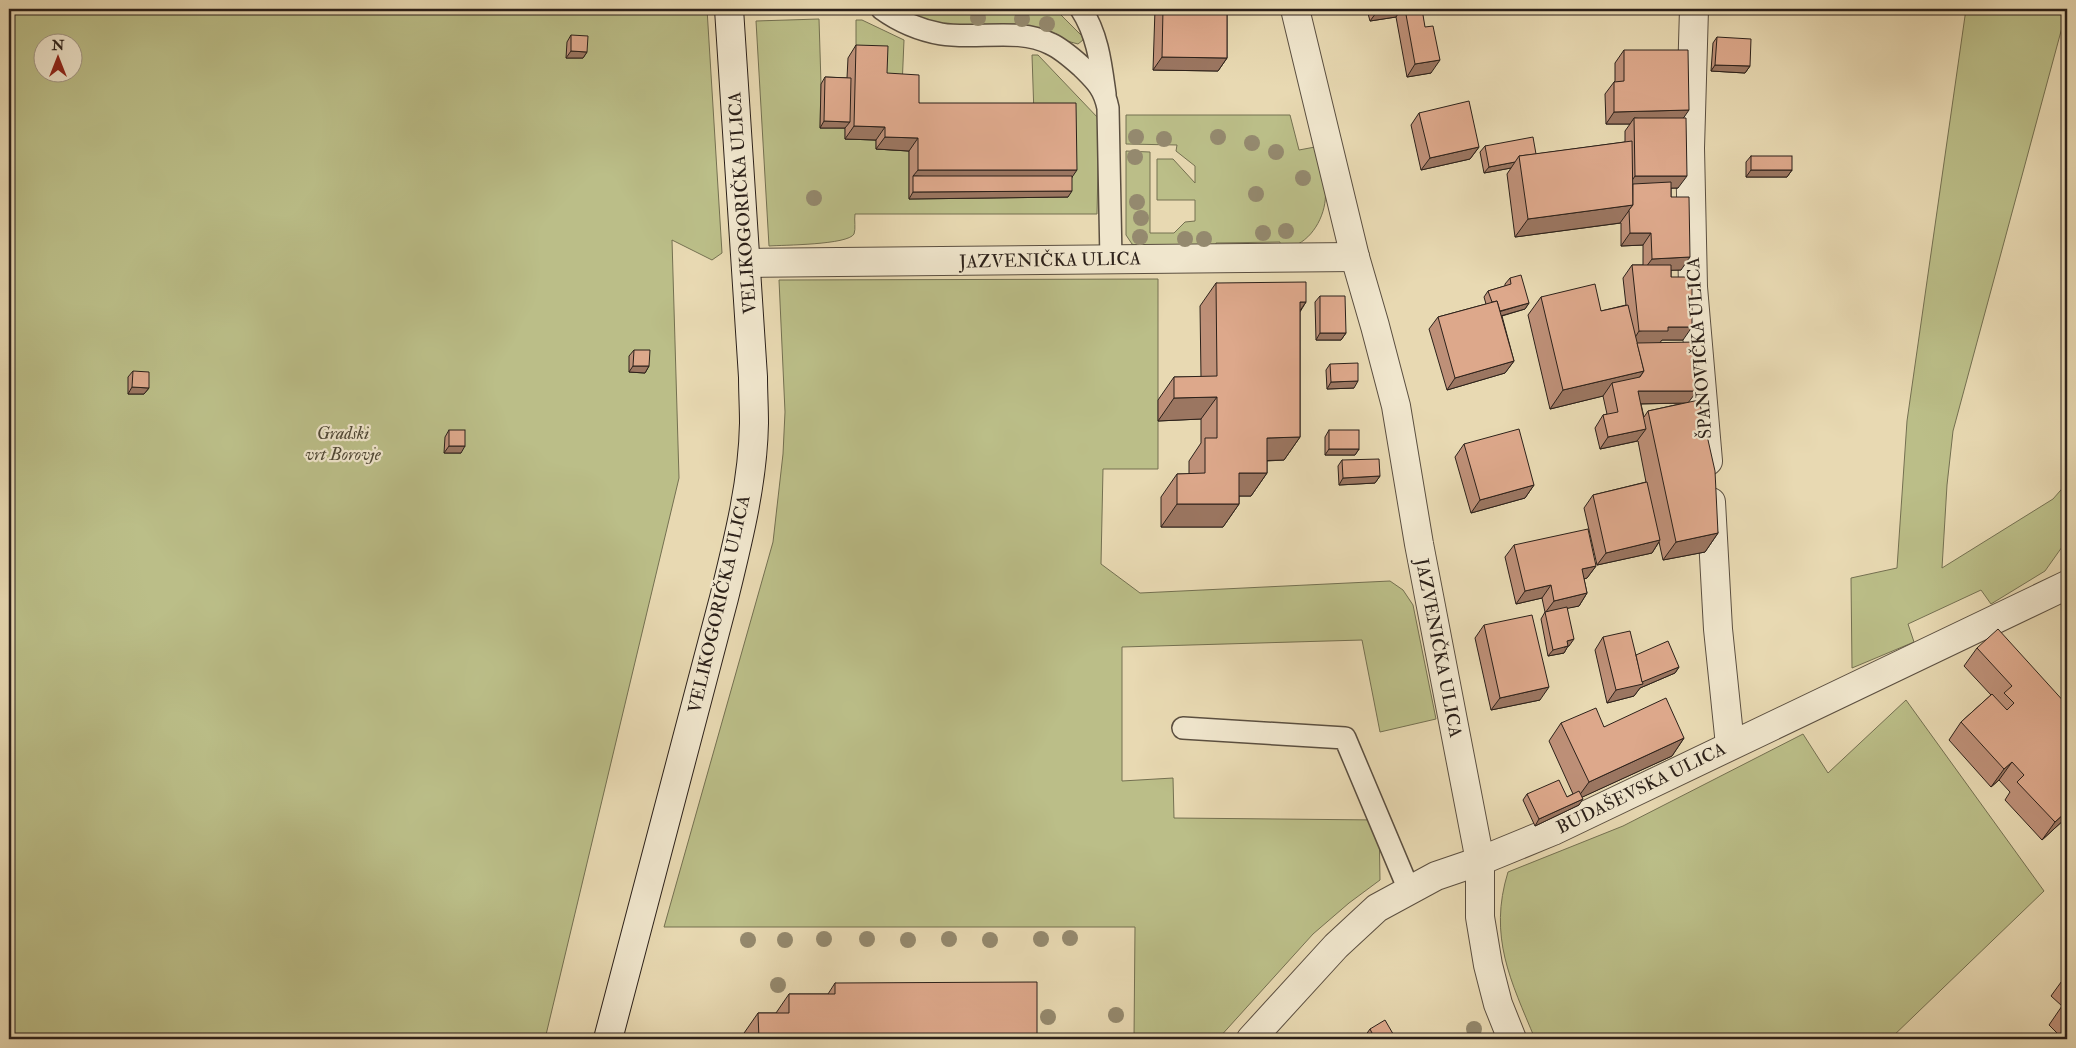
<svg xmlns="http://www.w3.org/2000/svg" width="2076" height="1048" viewBox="0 0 2076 1048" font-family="'IM FELL Double Pica',serif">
<rect width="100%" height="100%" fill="#e8d9b2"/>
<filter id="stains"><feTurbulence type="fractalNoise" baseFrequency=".004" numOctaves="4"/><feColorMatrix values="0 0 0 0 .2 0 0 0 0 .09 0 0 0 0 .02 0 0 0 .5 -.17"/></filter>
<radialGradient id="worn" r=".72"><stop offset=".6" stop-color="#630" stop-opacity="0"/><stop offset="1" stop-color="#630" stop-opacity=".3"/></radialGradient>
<g fill="#bbbe88" stroke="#747051" fill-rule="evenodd">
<path d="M9,9H707L722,253L712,260L672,240L679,478L545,1039H9ZM42,42H72V72H42Z"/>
<path d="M898,9H1055L1082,36L1083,40L1078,44L1045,35L935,29Z"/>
<path d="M1966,9H2067L1953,431L1947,485L1942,568L2053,499L2067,483V540L2045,571L1991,604L1981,590L1908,624L1914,642L1852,668L1851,578L1897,568L1907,421Z"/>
<path d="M819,19L821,84L820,127L845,128V139L876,140V149L909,151V198L1034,115L1032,55H1038L1099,119L1097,214H855C854,220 856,229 854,234C848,245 782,245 769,246L756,21Z"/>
<path d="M856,20H862L904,40L902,87L856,58Z"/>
<path d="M1126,115H1290L1299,150L1315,147C1318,160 1324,174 1325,188C1328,208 1317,234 1298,244C1293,247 1286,249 1280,251V242L1216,243V249L1143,250L1132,244L1126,235V151L1150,152V233H1174L1185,222L1195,221V200H1157V159H1173L1195,183V166L1176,151L1177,145L1126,144Z"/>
<path d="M1158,279V469H1103L1101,564L1140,593L1390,581L1403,590L1413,605L1436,719L1380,732L1362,640L1122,647V781L1173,778L1174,818L1379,820L1380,880L1349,903L1313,934L1218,1039H1134L1135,927H664L773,542L783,454L785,412L779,280Z"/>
<path d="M1906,700L2044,891L1890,1039H1535C1511,981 1488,937 1508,872L1623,826L1803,734L1828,773Z"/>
</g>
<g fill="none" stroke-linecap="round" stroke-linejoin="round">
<g stroke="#5b4f40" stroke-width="24">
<g id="lane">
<path d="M882,9C900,22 919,30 941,34C977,40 1018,27 1051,44C1062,49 1073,59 1082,67C1096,81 1104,88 1108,108L1111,260"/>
<path d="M1081,9C1098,35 1101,65 1105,94"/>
<path d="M1183,728L1345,738L1409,890"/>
</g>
</g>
<g stroke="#5b4f40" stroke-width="30">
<g id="street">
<path d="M1295,9L1355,257L1375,326L1396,406L1419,544L1480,861V917L1488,965L1498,1004L1512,1039"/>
<path d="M1694,9L1690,148L1693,287L1708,461"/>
<path d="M746,263L1355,257"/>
<path d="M1711,502L1718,629L1730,745"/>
<path d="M1251,1039L1336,946L1377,908L1436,876L1480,861L1553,831L2067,585"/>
</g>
</g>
<g stroke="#2c211a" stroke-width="30">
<path id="secondary" d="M608,1039L724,598C738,541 753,482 754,423C754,408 753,392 753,377L729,9"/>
</g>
<use href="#lane" stroke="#f0e6cd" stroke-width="21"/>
<use href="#street" stroke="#f0e6cd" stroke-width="28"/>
<use href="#secondary" stroke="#f0e6cd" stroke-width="28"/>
</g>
<g fill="#94896e">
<circle cx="978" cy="18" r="8"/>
<circle cx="1022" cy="19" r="8"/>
<circle cx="1047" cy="24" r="8"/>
<circle cx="1136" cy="137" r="8"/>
<circle cx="1218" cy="137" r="8"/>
<circle cx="1164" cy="139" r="8"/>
<circle cx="1252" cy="143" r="8"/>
<circle cx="1276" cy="152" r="8"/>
<circle cx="1135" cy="157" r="8"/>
<circle cx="1303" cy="178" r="8"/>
<circle cx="1256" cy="194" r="8"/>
<circle cx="814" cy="198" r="8"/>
<circle cx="1137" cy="202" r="8"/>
<circle cx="1141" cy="218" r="8"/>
<circle cx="1286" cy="231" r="8"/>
<circle cx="1263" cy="233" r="8"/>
<circle cx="1140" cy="237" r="8"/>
<circle cx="1185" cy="239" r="8"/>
<circle cx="1204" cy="239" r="8"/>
<circle cx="1070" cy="938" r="8"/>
<circle cx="824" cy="939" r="8"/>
<circle cx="867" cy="939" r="8"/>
<circle cx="949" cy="939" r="8"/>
<circle cx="1041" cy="939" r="8"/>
<circle cx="748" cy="940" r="8"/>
<circle cx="785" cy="940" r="8"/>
<circle cx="908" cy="940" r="8"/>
<circle cx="990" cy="940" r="8"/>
<circle cx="778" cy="985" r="8"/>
<circle cx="1116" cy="1015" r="8"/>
<circle cx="1048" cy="1017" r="8"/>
<circle cx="1474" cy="1029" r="8"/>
</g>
<g fill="#be9078" stroke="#2c211a" fill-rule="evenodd">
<path d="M1155,9H1227V58L1218,71L1153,70Z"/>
<path d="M1368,9H1431L1430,10L1422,12L1431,73L1407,77L1396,17L1370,21L1367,10Z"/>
<path d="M571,35L587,52L583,58H566L567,42Z"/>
<path d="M1717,37L1750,66L1745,73L1711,71L1713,43Z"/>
<path d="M856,45L919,103L1072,176L1068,197L909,199V151L876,149V140L845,139V128H820L821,84L825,77L847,78L848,58Z"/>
<path d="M1624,50L1684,118L1678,188H1671V197L1681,270H1671V277L1683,340H1662L1659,343L1688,402L1718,533L1705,552L1663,560L1659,542L1652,553L1597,565L1584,508L1593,495L1646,482L1638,441L1600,449L1595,428L1603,415L1607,414L1603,396L1550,409L1528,315L1541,297L1601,311L1626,305L1623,278L1632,265H1643V245L1621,246V223L1515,237L1507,174L1511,168L1484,173L1480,152L1485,146L1536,154L1625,142V131L1630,124H1606L1605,94L1614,82L1615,81V63ZM1684,403L1648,411L1644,417L1641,404Z"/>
<path d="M1419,113L1479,147L1470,159L1421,170L1411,125Z"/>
<path d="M1751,156L1792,170L1787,177H1746V162Z"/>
<path d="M1510,278L1529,303L1525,309L1502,316L1514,361L1505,373L1447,390L1429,329L1438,317L1486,304L1484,297L1488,291L1505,286V284Z"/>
<path d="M1216,283L1306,302L1300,312V437L1284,460L1267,461V473L1251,496H1239V504L1223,527H1161V497L1177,474H1189V461L1201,443V419L1158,421V400L1174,377H1201L1200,306Z"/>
<path d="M1320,296L1346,333L1341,340H1316L1315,302Z"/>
<path d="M634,350L649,366L645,373L629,372V356Z"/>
<path d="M1330,364L1354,388L1327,389L1326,370Z"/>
<path d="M133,371L149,388L144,394H128V377Z"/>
<path d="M449,430L461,453H444L445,437Z"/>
<path d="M1329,430L1359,449L1355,455H1325V437Z"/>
<path d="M1464,444L1534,485L1525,498L1471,513L1455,457Z"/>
<path d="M1342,460L1380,476L1375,483L1339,485L1338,466Z"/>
<path d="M1514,545L1596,566L1587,578L1584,579L1587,593L1579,606L1567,608L1569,646H1568L1564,653L1548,656L1541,619L1545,612L1542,598L1516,604L1505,557Z"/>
<path d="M1484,625L1540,700L1491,710L1475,638Z"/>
<path d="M1603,637L1636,655L1679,667L1675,673L1640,688L1634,696L1607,703L1595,650Z"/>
<path d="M1977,648L2067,705V817L2042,840L2005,800L2010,792L1999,780L1991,787L1949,740L1961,722L1991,695L1964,666Z"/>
<path d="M1561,723L1604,727L1684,738L1672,756L1582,797L1579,805L1535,826L1523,800L1527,794L1567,797L1573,794L1549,741Z"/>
<path d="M2067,974V1039H2063L2049,1025L2062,1006L2051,996L2064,978Z"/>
<path d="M835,983L1037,1039H742V1036L758,1013H776L789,994H828Z"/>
<path d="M1370,1029L1396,1039H1367L1365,1036Z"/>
</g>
<g fill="#9b7661" stroke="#2c211a">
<path d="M1329,9H1339L1328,11Z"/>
<path d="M1379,9H1401L1396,17L1370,21Z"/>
<path d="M1415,9H1431L1430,10L1411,14Z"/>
<path d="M571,51L587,52L583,58H566Z"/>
<path d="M1162,57L1227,58L1218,71L1153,70Z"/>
<path d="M1440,60L1431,73L1407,77L1415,64Z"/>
<path d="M1715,65L1750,66L1745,73L1711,71Z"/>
<path d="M1689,110L1680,123L1634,118L1630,124H1606L1614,112Z"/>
<path d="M824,121L850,122L845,128H820Z"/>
<path d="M854,126L885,127L876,140L845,139Z"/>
<path d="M885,137L918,138L909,151L876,149Z"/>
<path d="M1479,147L1470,159L1421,170L1430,158Z"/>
<path d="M1515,162L1511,168L1484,173L1489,167Z"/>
<path d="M918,170H1077L1068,183L913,176Z"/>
<path d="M1751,170H1792L1787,177H1746Z"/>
<path d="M1635,176H1687L1678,188L1629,189V185Z"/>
<path d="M1072,191L1068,197L909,199L913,192Z"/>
<path d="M1633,205L1620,223L1515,237L1528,219Z"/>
<path d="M1630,233H1651L1643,245L1621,246Z"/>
<path d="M1690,257L1681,270L1643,271L1652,259Z"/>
<path d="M1300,302H1306L1290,325Z"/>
<path d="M1529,303L1525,309L1490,319L1495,313Z"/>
<path d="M1668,327H1692L1683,340H1662L1659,344H1631L1639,331Z"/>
<path d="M1320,333H1346L1341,340H1316Z"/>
<path d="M1514,361L1505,373L1447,390L1455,378Z"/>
<path d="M633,366H649L645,373L629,372Z"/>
<path d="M1644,371L1631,389L1612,383L1603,396L1550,409L1563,390Z"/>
<path d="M1358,381L1354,388L1327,389L1331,382Z"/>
<path d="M132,387L149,388L144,394H128Z"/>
<path d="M1638,391H1697L1688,403L1629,404Z"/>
<path d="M1217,397L1201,419L1158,421L1174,398Z"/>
<path d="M1646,429L1637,441L1600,449L1608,437Z"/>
<path d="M1300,437L1284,460L1251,461L1267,438Z"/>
<path d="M449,446H465L461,453H444Z"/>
<path d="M1329,449H1359L1355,455H1325Z"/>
<path d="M1239,473H1267L1251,496H1223Z"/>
<path d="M1380,476L1375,483L1339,485L1343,478Z"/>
<path d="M1534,485L1525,498L1471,513L1480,500Z"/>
<path d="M1177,504H1239L1223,527H1161Z"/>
<path d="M1718,533L1705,552L1663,560L1676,542Z"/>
<path d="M1660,540L1652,553L1597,565L1606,553Z"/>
<path d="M1596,566L1587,578L1573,582L1582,569Z"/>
<path d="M1551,585L1542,598L1516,604L1525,591Z"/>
<path d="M1587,593L1579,606L1545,613L1554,601Z"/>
<path d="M1574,639L1569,646L1564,647L1568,646L1564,653L1548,656L1553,650L1567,641Z"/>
<path d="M1679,667L1675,673L1640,688L1634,696L1607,703L1616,690Z"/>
<path d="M1549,687L1540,700L1491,710L1500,698Z"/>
<path d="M1684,738L1672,756L1576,800L1589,782Z"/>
<path d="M2012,762L1999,780L1991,787L2004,769Z"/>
<path d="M1583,799L1579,805L1535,826L1539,819Z"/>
<path d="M2067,811V817L2042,840L2055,822Z"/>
</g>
<g fill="#dda88b" stroke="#2c211a">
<path d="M1163,9H1227V58L1162,57Z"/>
<path d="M1405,9H1422L1425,27L1433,26L1440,60L1415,64Z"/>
<path d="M571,35L588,36L587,52L571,51Z"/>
<path d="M1717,37L1751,39L1750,66L1715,65Z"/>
<path d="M856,45L888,46L887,73L919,75V103H1076L1077,170H918V138L885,137V127L854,126Z"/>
<path d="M1624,50H1688L1689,110L1614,112V82L1624,81Z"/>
<path d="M825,77L851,78L850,122L824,121Z"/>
<path d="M1469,101L1479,147L1430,158L1419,113Z"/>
<path d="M1634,118H1686L1687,176H1635Z"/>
<path d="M1533,137L1536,154L1519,156L1515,162L1489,167L1485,146Z"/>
<path d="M1632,141L1633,205L1528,219L1519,156Z"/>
<rect x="1751" y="156" width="41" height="14"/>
<path d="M913,176H1072V191L913,192Z"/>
<path d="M1671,182V197H1689L1690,257L1652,259L1651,233H1630L1629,210L1633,205V184Z"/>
<path d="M1632,265H1671V277H1692V327H1668V331H1639Z"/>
<path d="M1521,275L1529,303L1500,311L1497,301L1492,302L1488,291L1511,284L1510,278Z"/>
<path d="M1306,282V302H1300V437L1267,438V473H1239V504H1177V474L1205,473V438H1217V397L1174,398V377L1217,376L1216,283Z"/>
<path d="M1595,284L1601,311L1628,305L1644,371L1563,390L1541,297Z"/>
<path d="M1320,296H1345L1346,333H1320Z"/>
<path d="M1497,301L1514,361L1455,378L1438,317Z"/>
<path d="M1696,342L1697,391H1638L1646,429L1608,437L1603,415L1618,412L1612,383L1640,377L1644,371L1637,343Z"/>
<path d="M634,350H650L649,366H633Z"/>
<path d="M1358,363V381L1331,382L1330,364Z"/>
<path d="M133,371L149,372V388L132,387Z"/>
<path d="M1699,400L1715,471L1718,533L1676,542L1648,411Z"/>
<path d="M1519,429L1534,485L1480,500L1464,444Z"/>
<rect x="449" y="430" width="16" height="16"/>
<rect x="1329" y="430" width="30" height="19"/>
<path d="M1379,459L1380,476L1343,478L1342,460Z"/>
<path d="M1647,482L1660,540L1606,553L1593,495Z"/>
<path d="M1588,529L1596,566L1582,569L1587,593L1554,601L1551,585L1525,591L1514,545Z"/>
<path d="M1567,607L1574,639L1567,641L1568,646L1553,650L1545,612Z"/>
<path d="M1532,615L1549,687L1500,698L1484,625Z"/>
<path d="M1998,629L2067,705V811L2055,822L2017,782L2024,775L2012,762L2004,769L1961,722L1992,694L2007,710L2014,703L2004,693L2012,686L1977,648Z"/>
<path d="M1630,631L1643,684L1616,690L1603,637Z"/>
<path d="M1668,641L1679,667L1642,682L1636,655Z"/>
<path d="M1666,698L1684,738L1589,782L1561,723L1596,708L1604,727Z"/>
<path d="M1559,780L1567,797L1579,791L1583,799L1539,819L1527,794Z"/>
<path d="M2067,974V981L2064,978Z"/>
<path d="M1037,982V1039H759L758,1013H789V994H835V983Z"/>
<path d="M2067,1001V1013L2061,1007Z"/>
<path d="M1385,1020L1396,1039H1370L1374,1037L1370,1029Z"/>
<path d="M1484,1035L1486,1039H1476Z"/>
</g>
<g text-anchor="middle" stroke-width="4.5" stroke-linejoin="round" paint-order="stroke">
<g font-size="18" fill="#2c211a" stroke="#f0e6cd">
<text transform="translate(742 203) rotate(-94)" y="6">VELIKOGORIČKA ULICA</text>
<text transform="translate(1050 260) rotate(-1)" y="6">JAZVENIČKA ULICA</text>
<text transform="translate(1699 348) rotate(-94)" y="6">ŠPANOVIČKA ULICA</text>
<text transform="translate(719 604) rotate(-77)" y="6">VELIKOGORIČKA ULICA</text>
<text transform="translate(1439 648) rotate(79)" y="6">JAZVENIČKA ULICA</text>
<text transform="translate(1641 788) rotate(-26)" y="6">BUDAŠEVSKA ULICA</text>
</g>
<g font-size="18" font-style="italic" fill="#504836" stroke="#f0e6cd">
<text x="343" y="439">Gradski<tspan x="343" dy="21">vrt Borovje</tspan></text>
</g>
</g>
<rect width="2076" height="1048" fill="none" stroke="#e8d9b2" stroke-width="30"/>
<rect x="10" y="10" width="2056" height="1028" fill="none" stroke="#2c211a" stroke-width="2.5"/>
<rect x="15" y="15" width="2046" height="1018" fill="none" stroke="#2c211a"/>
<g transform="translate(58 58)"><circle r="24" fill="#f0e6cd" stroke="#a29785"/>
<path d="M0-4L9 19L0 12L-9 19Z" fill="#8f2418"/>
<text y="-8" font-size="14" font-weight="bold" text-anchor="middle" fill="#2c211a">N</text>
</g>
<rect width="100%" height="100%" filter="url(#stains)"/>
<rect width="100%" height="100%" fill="url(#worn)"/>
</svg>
